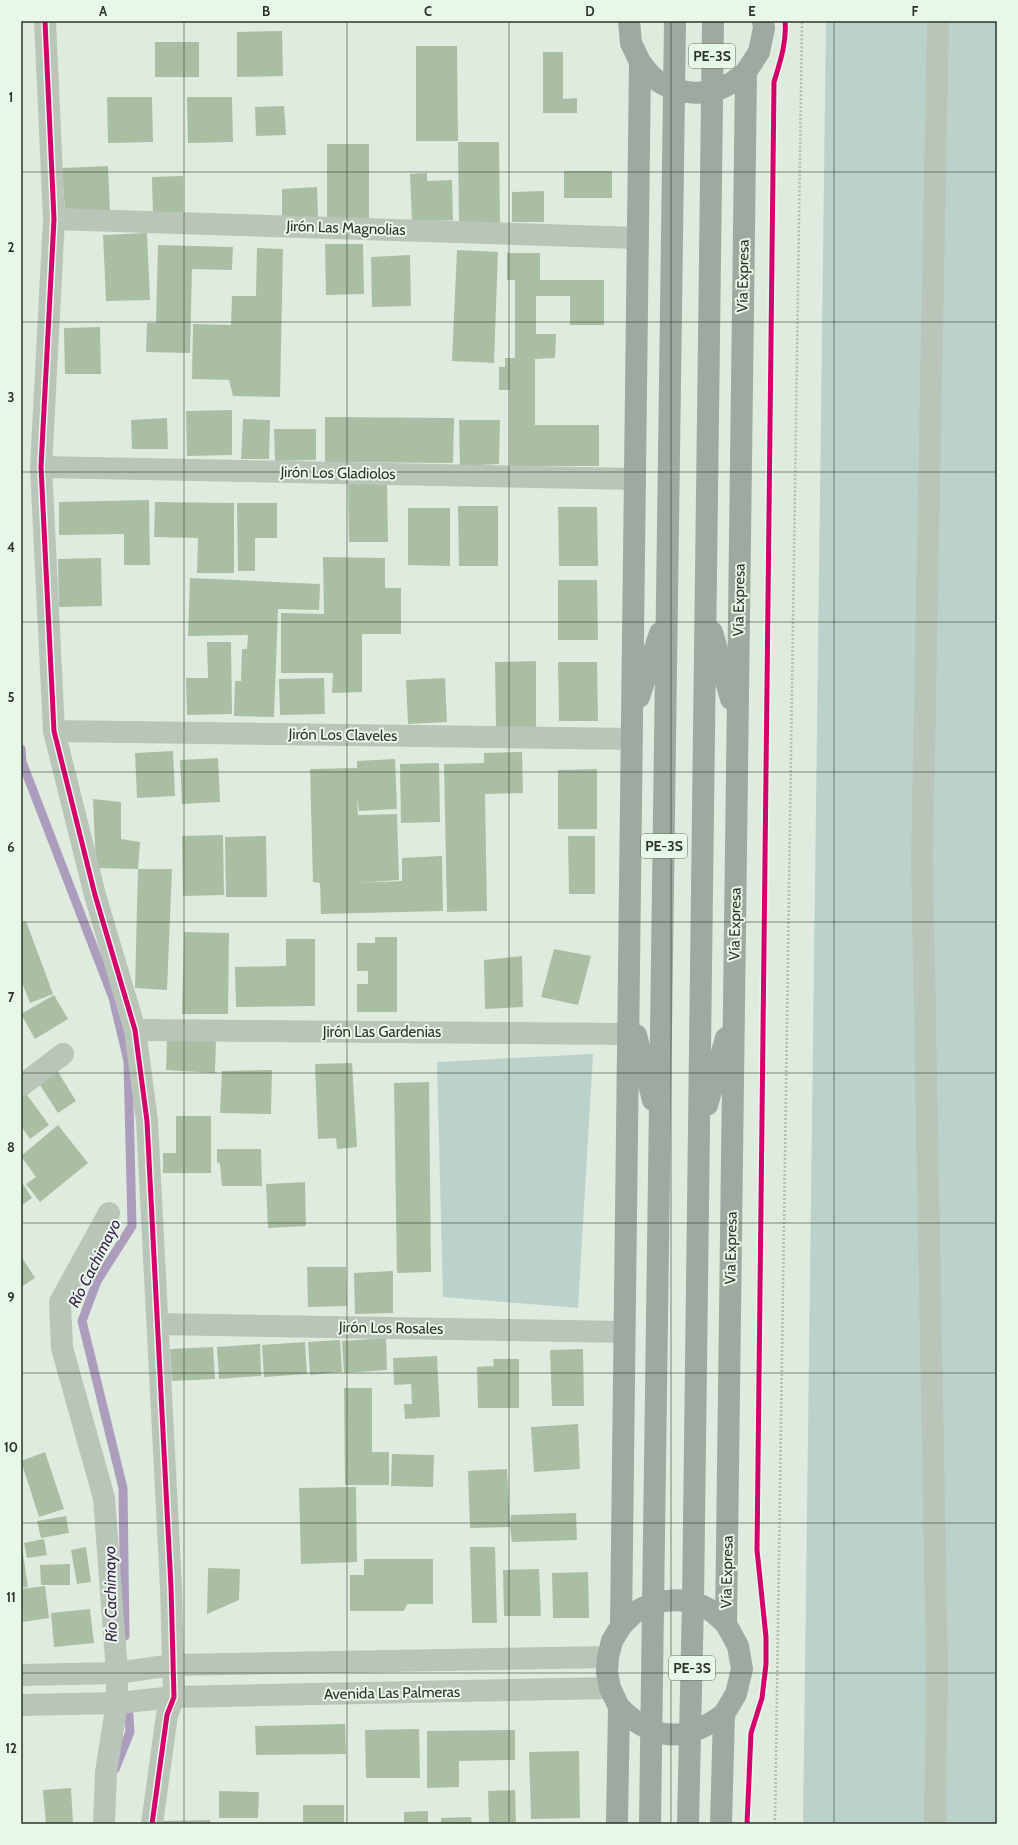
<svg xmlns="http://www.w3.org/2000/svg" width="1018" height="1845" viewBox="0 0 1018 1845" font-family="Cabin,sans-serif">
<rect width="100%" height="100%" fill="#e0ebe0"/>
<g fill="#bbd2ca">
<path d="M826,21H997V1824H803Z"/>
<path d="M593,1054L578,1308L443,1297L437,1062Z"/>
</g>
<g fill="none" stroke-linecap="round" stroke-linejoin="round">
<g stroke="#ac9dbc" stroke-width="9">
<path d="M21,749L22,762L113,998L128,1061L132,1226L97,1281L82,1321L123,1488L125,1636"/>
<path d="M115,1769L130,1732L128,1701"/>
</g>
</g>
<g fill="#a9bea3">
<path d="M282,31L283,76L237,77V32Z"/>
<rect x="155" y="42" width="44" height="35"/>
<path d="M416,46H457L458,141H416Z"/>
<path d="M543,52H563V99L577,98V113H543Z"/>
<path d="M107,97H152L153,142L108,143Z"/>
<path d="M187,97H232L233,142L188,143Z"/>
<path d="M284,106L286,135L256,136L255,107Z"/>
<path d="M458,142H499L500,227L459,228Z"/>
<rect x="327" y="144" width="42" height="77"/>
<path d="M108,166L110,211L65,213L62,168Z"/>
<rect x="564" y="171" width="48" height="27"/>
<path d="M427,173V181L452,180L453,220L412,222L410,174Z"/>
<path d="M183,176V217H153L152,177Z"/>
<path d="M317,187L318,218L282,219V189Z"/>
<path d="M544,191V222H512V192Z"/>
<path d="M147,233L150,300L106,301L103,235Z"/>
<path d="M325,244H363L364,294L326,295Z"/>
<path d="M158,245L233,247L232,270L192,269L190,353L146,352L147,323H156Z"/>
<path d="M257,248L283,249L280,397L233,396L229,380L192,379L193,324L231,325L232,296H256Z"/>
<path d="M457,250L498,252L494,363L452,361Z"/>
<path d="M507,253H540V280H604V325H570V296H536V334H556L555,358L535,359V425H599V466H510V390H499V367H505V358H515V280H507Z"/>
<path d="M410,255L411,306L372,307L371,257Z"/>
<path d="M100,327L101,374H65L64,328Z"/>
<path d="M232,410V455L187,456L186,411Z"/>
<path d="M325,417L454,418L453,463L325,462Z"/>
<path d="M167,418L168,449H132L131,420Z"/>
<path d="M243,419L270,420L269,459H241Z"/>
<path d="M459,420H500L499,464L460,466Z"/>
<path d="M274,429H316V460L275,461Z"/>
<path d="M387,482L388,542H349L348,483Z"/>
<path d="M149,500L150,565H124V534L59,535V502Z"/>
<path d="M155,502L234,503V573H197L198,538L154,537Z"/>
<path d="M237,503H277V538H255V571H238Z"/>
<path d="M458,506H498V566H459Z"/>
<path d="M558,507H597L598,566H559Z"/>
<path d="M408,508H450V566L408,565Z"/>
<path d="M323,557L385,558V588H401V634H362V692L332,693L333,673H281V613L324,614Z"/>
<path d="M101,558L102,606L59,607L58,559Z"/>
<path d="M190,578L320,584L319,610L278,609L274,717L234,716L235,681H241L242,649H247L248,635L188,636Z"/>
<path d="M558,580H597L598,640H558Z"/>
<path d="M207,642H231L232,714L187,715L186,678H208Z"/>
<path d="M536,661V730H496L495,662Z"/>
<path d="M558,662H597L598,721H559Z"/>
<path d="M324,678L325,714L280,715L279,679Z"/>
<path d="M445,678L447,722L408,724L406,680Z"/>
<path d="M173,751L175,796L137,798L135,753Z"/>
<path d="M522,752L523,793L485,794L487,911L447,912L444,764L484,763V753Z"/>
<path d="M218,758L220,802L182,804L180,760Z"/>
<path d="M395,759L397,809L359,811L357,799L358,815L397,814L399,880L356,883L402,881V858L442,856L443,911L321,914L320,883L313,882L310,769L357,768V761Z"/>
<path d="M439,763L440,822L401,823L400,764Z"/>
<path d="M597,769V829H558V770Z"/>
<path d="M93,799L121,802V839L140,842L138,869L96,868Z"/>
<path d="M223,835L224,895L183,896L182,836Z"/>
<path d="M266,836L267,897H226L225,837Z"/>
<path d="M568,836H595V894H569Z"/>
<path d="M138,869H172L167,990L135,988Z"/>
<path d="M26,921L53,994L30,1003L21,980V923Z"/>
<path d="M184,932L229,933L228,1014H182Z"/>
<path d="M375,937H397V1012H357V984H368V971H357V943H375Z"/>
<path d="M286,939H315V1006L236,1007L235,967L286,966Z"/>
<path d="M554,949L591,956L578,1005L541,997Z"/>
<path d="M522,956L523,1007L485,1009L484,960Z"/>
<path d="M54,995L68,1019L35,1039L21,1014Z"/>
<path d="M167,1037L216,1040L215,1073L166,1070Z"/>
<path d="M352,1063L357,1147L337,1149L336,1138L318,1139L315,1064Z"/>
<path d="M55,1067L76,1101L58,1113L36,1079Z"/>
<path d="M272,1070L271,1114L220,1113L222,1071Z"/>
<path d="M429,1082L431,1272L397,1273L394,1083Z"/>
<path d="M22,1088L49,1125L30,1139L21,1126Z"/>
<path d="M176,1116H211V1173H163V1153H176Z"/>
<path d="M58,1125L88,1163L40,1202L26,1184L36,1177L21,1156Z"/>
<path d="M217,1149H261L262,1186H222L220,1164L217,1162Z"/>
<path d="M21,1181L32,1198L21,1206Z"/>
<path d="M305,1182L306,1226L268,1228L266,1184Z"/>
<path d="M21,1256L35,1278L21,1287Z"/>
<path d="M307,1267H346L347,1306L308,1307Z"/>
<path d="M393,1271V1313L355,1314L354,1273Z"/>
<path d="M386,1338L387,1370L344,1373L342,1341Z"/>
<path d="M340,1340L342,1372L310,1375L308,1342Z"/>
<path d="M305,1342L307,1374L264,1377L262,1345Z"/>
<path d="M260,1344L261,1376L219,1379L217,1347Z"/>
<path d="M213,1347L215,1379L172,1381L170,1349Z"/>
<path d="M583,1349L584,1406H552L550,1350Z"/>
<path d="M437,1356L440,1417L405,1419L404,1404H412L411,1384L394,1385L393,1358Z"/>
<path d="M493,1359H519V1408H478L477,1367L494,1366Z"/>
<path d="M344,1388H372V1452H389V1485H345Z"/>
<path d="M578,1424L580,1469L534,1472L531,1427Z"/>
<path d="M45,1452L64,1509L39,1517L21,1461Z"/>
<path d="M392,1454L434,1455L433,1487L391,1486Z"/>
<path d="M507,1469L510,1527L470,1528L468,1471Z"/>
<path d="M356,1487L357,1562L301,1564L299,1488Z"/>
<path d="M576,1513L577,1540L512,1542L510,1527L511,1515Z"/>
<path d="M66,1516L69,1533L41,1538L37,1521Z"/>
<path d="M44,1539L47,1555L27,1558L24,1543Z"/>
<path d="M21,1541L28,1587L21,1588Z"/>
<path d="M86,1547L91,1582L77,1584L71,1550Z"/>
<path d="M470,1547H495L497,1623H472Z"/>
<path d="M364,1559H433V1604H407L404,1611H350V1575H364Z"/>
<path d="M70,1564V1585H41L40,1565Z"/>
<path d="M208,1568L240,1569L239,1600L207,1614Z"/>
<path d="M539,1569L541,1616H504L503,1570Z"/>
<path d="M588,1572L589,1618H553L552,1573Z"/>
<path d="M45,1586L49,1618L23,1622L21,1589Z"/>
<path d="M90,1609L94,1643L54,1647L51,1613Z"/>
<path d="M345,1724L346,1754L256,1755L255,1726Z"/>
<path d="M419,1729L420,1778H366L365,1730Z"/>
<path d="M515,1730V1760L459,1761V1787L427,1788V1731Z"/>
<path d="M579,1751L580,1818L531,1819L529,1752Z"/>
<path d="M71,1788L73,1824H46L43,1790Z"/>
<path d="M515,1790L516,1824H489L488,1791Z"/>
<path d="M219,1791L259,1792L258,1818H219Z"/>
<rect x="303" y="1805" width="41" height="19"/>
<path d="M428,1811V1824H404V1812Z"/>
<path d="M471,1817L472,1824H441V1818Z"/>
<path d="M210,1820V1824H160V1821Z"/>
</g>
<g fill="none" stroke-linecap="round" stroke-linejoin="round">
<path stroke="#b3bdb2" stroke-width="2.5" stroke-dasharray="2 2" stroke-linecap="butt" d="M775,1824L802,21"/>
<g stroke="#bac5b9" stroke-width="22">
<path d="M45,21L54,219L41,467L54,731L95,895L135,1030L147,1121L171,1587L174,1697L167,1715L152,1824"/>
<path d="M54,219L638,238"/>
<path d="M41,467L635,479"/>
<path d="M54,731L632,739"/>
<path d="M135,1030L628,1034"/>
<path d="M21,1086L63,1054"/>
<path d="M158,1324L624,1332"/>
<path d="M21,1675L117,1673L172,1665L608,1657"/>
<path d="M21,1705L117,1703L174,1697L610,1688"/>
<path d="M104,1824L106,1772L117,1703V1673L104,1498L62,1348L60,1302L109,1213"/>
<path d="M935,1824L937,1666L922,858L938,21"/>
</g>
<g stroke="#9fa99f" stroke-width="22">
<path d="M640,62C645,68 649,74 655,79C676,95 708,98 731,83C736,80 741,76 746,72"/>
<path d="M712,632L731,699"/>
<path d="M639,697L660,633"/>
<path d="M636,1035L653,1100"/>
<path d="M707,1105L726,1038"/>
<path d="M621,1626C626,1621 631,1615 637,1611C659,1598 687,1596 710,1610C716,1614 721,1619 726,1624"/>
<path d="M619,1707C654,1742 685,1743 724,1714"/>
<path d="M617,1824L619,1707L610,1688L607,1672L608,1657L612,1641L621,1626L640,62L631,43L629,21"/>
<path d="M650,1824L675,21"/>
<path d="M688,1824L693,1602L713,21"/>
<path d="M721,1824L724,1714L736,1694L742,1669L738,1646L726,1624L745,152L746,72L759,52L764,28L763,21"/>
</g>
<g stroke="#e8f8e8" stroke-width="8">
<g id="cycleway">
<path d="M45,21L54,219L41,467L54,731L95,895L135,1030L147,1121L171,1587L174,1697L167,1715L152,1824"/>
<path d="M747,1824L751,1733L762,1698L766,1664V1637L757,1550L774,82C780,62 787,42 785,21"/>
</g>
</g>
<use href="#cycleway" stroke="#d6006c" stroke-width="5"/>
</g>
<path fill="none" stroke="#2a3528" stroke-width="1" stroke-opacity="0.55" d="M184,21V1824M347,21V1824M509,21V1824M671,21V1824M834,21V1824M21,172H997M21,322H997M21,472H997M21,622H997M21,772H997M21,922H997M21,1073H997M21,1223H997M21,1373H997M21,1523H997M21,1673H997"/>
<g text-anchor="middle" stroke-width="4" stroke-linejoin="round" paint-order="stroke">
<g fill="#e8f8e8" stroke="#637062" stroke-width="1">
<rect x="689" y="44" width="46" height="24" rx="3"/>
<rect x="641" y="834" width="46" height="24" rx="3"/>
<rect x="669" y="1656" width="46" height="24" rx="3"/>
</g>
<g font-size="14" font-weight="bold" fill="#2a3528">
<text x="712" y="61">PE-3S</text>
<text x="664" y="851">PE-3S</text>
<text x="692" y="1673">PE-3S</text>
</g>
<g font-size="15" fill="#2a3528" stroke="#e8f8e8">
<text transform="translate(346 228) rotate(2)" y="5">Jirón Las Magnolias</text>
<text transform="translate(743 276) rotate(-89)" y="5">Vía Expresa</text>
<text transform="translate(338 473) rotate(1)" y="5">Jirón Los Gladiolos</text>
<text transform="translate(739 600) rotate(-89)" y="5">Vía Expresa</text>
<text transform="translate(343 735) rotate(1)" y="5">Jirón Los Claveles</text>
<text transform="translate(735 924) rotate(-89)" y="5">Vía Expresa</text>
<text x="382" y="1037">Jirón Las Gardenias</text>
<text transform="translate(731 1248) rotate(-89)" y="5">Vía Expresa</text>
<text transform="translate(391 1328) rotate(1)" y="5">Jirón Los Rosales</text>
<text transform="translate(727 1572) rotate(-89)" y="5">Vía Expresa</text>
<text transform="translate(392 1693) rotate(-1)" y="5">Avenida Las Palmeras</text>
</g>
<g font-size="16" font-style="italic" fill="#3d2054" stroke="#e8f8e8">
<text transform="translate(94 1263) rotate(-63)" y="6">Río Cachimayo</text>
<text transform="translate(110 1594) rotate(-91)" y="6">Río Cachimayo</text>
</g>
</g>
<rect width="1018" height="1845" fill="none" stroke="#e8f8e8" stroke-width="44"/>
<rect x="22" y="22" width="974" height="1801" fill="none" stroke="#2a3528" stroke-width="1.5"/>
<g font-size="13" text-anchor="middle" font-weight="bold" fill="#2a3528">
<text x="103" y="16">A</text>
<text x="266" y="16">B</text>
<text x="428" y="16">C</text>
<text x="590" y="16">D</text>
<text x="752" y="16">E</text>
<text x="915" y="16">F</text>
<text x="11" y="102">1</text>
<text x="11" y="252">2</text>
<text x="11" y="402">3</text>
<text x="11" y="552">4</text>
<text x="11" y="702">5</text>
<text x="11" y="852">6</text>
<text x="11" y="1002">7</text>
<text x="11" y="1152">8</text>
<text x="11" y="1302">9</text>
<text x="11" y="1452">10</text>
<text x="11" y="1602">11</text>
<text x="11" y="1753">12</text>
</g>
</svg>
